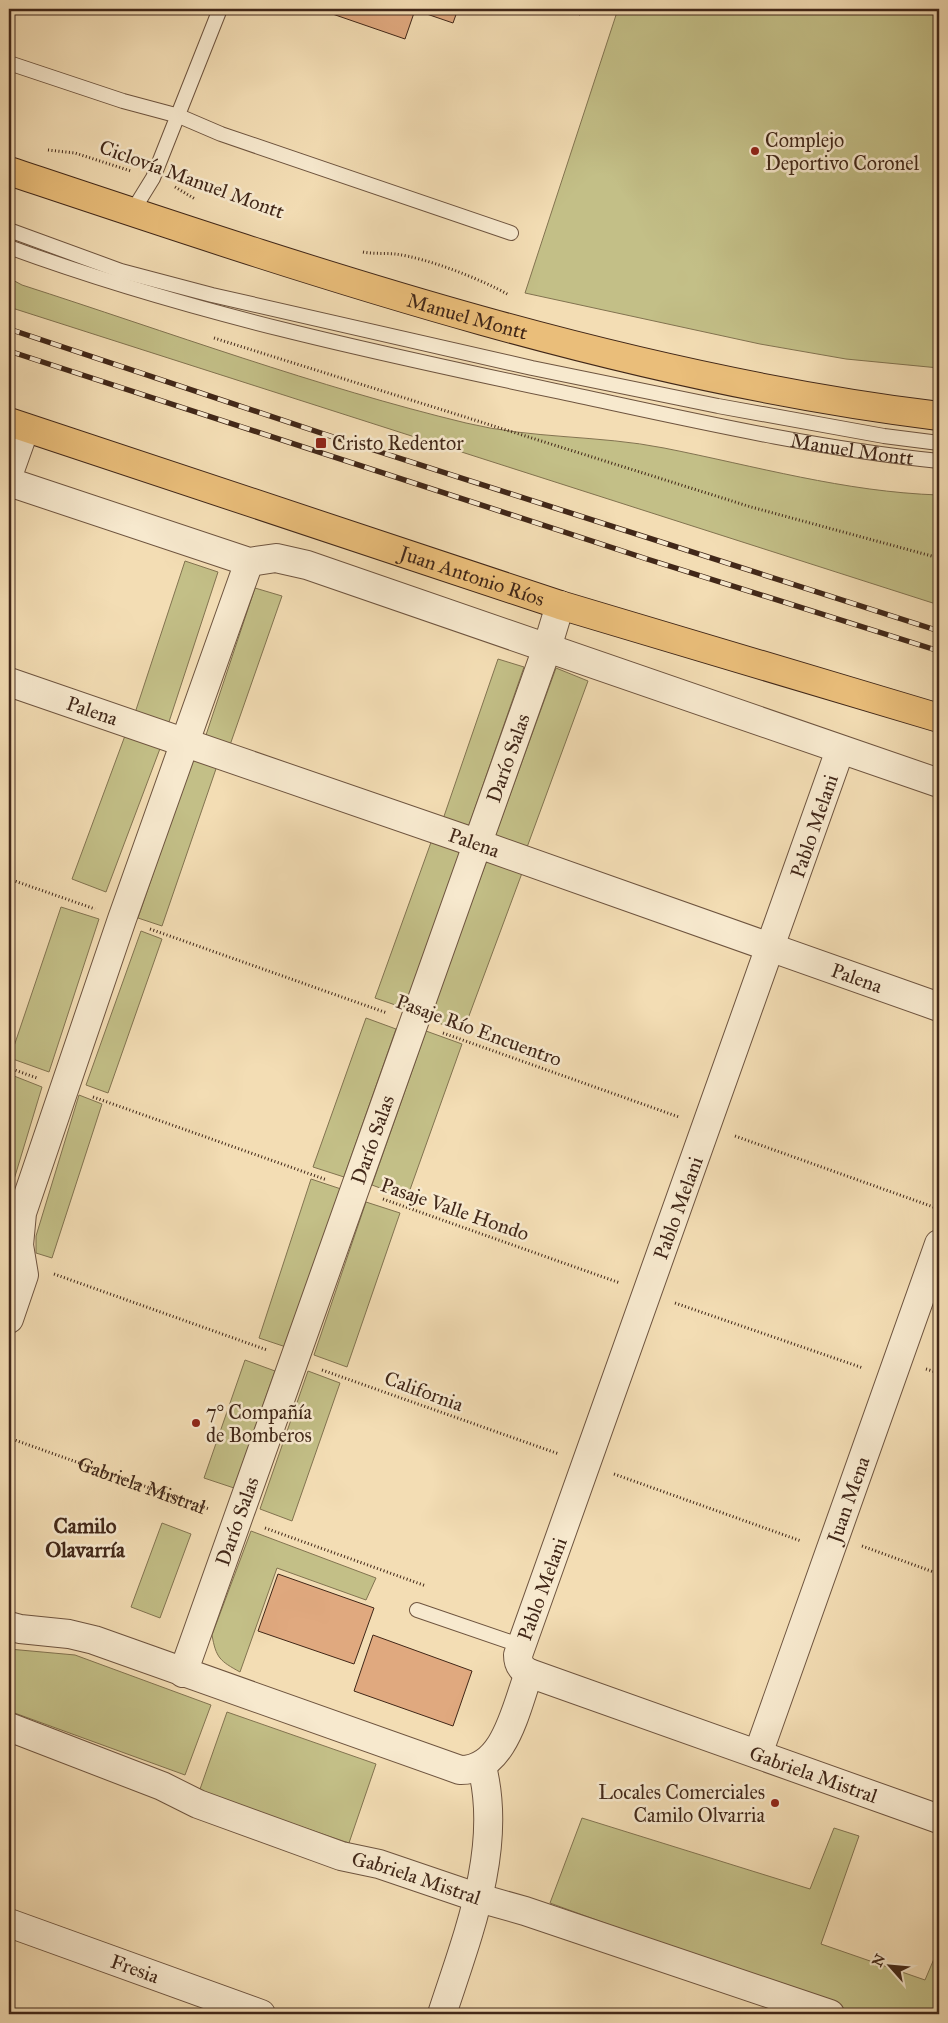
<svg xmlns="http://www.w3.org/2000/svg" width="948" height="2023" viewBox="0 0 948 2023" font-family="'IM FELL Great Primer',serif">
<rect width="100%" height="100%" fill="#f3ddb4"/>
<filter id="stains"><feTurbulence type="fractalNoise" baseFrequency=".004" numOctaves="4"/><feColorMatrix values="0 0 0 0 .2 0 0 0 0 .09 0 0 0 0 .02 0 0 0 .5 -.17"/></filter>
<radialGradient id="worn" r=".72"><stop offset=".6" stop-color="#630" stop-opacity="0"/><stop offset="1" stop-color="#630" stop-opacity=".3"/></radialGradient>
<g fill="#c3bf87" stroke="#827350">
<path d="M618,9H939V368L846,359L760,344L525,293Z"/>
<path d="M9,278L22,285C168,332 317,387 466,423C531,439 599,435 664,448C755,466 845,492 939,495V605L9,307Z"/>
<path d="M185,561L218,572L166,731L133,719Z"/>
<path d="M255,588L282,596L230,745L206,735Z"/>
<path d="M498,659L524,667L466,834L441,825Z"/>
<path d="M556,668L588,681L526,850L494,839Z"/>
<path d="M126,733L161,746L106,892L72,879Z"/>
<path d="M194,754L218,763L162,926L138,918Z"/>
<path d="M434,834L466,846L407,1009L375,998Z"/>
<path d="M490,852L525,865L463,1032L428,1019Z"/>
<path d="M61,907L99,919L49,1072L10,1058Z"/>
<path d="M141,931L162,939L108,1093L86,1085Z"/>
<path d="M366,1018L396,1029L344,1177L313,1167Z"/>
<path d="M426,1031L462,1044L407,1198L372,1185Z"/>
<path d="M9,1074L42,1087L9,1196Z"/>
<path d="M79,1095L102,1104L52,1258L36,1253V1236Z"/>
<path d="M311,1179L341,1189L289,1348L259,1338Z"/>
<path d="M366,1202L400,1213L347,1367L314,1355Z"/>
<path d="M245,1360L275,1371L234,1488L204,1478Z"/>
<path d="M308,1371L340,1383L292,1521L260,1509Z"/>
<path d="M162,1523L191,1534L160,1618L131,1607Z"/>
<path d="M251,1531L376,1578L366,1600L277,1568L240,1672C220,1661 216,1658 212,1635Z"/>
<path d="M9,1649L75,1655L211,1705L185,1775L9,1711Z"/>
<path d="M227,1712L376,1764L349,1843L199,1792Z"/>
<path d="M582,1818L810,1889L834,1828L859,1836L821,1944L925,1980L939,1947V2014H854L550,1903Z"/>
</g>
<g fill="#e0a97f" stroke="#412718">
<path d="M318,9H458L453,23L415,10L405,39Z"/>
<path d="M562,9H582L580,15Z"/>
<path d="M278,1574L374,1608L354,1664L258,1631Z"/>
<path d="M373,1635L472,1671L453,1726L354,1691Z"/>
</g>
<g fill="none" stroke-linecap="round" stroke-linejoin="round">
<g stroke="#6e543f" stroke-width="16">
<g id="lane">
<path d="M9,63L123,101L179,116L221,134L511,233"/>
<path d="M132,212L153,178L220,9"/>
<path d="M9,230L121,271L212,295L532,368L718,406L884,436L939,443"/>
<path id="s2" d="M9,247C186,312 372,352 556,391C683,418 810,448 939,461"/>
<path d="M417,1610L522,1646"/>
</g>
</g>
<g stroke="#6e543f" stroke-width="30">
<g id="street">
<path d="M9,473L25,428"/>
<path d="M9,482L249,562L276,558L307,565L939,783"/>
<path id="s3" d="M9,682L476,843L939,1007"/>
<path id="s4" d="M840,750L518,1655C518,1664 521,1669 529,1673L939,1819"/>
<path d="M9,1319L24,1275L19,1245L22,1213L122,919L249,562"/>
<path d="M9,1626L20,1629L69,1634L94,1640L460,1770C505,1771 516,1707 529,1673"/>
<path id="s5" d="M183,1673L547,648L560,605"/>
<path id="s6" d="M9,1727L162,1786L198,1804L341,1856L379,1864L479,1898L525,1911L830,2014"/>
<path id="s7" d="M758,1754L939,1244"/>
<path id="s8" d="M9,1923L261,2014"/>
<path d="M442,2014C467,1937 503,1849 482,1767"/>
</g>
</g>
<g stroke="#412718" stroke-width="30">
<g id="primary">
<path id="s9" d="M9,171C312,272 620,377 939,416"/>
<path id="s10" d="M9,422L560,605L939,718"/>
</g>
</g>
<g stroke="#412718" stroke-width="3" stroke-dasharray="1 2.5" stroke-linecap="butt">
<path d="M48,150L75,153L131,171"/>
<path d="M175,187L195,199"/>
<path d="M363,252C373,254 384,253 395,254C427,258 481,279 509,295"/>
<path d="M214,338L751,507L939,558"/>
<path d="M9,879L95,909"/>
<path d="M150,929L387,1013"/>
<path d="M443,1033L679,1117"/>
<path d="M9,1068L37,1078"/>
<path d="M93,1097L327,1180"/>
<path d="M735,1136L939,1209"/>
<path d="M383,1199L620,1283"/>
<path d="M54,1274L267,1350"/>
<path d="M675,1303L863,1368"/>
<path d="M926,1369L939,1373"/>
<path d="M322,1370L559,1454"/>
<path id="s1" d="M9,1438L209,1509"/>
<path d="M614,1474L801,1541"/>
<path d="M265,1528L426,1586"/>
<path d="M862,1546L939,1574"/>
</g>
<use href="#lane" stroke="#f7e9ce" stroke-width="14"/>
<use href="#street" stroke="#f7e9ce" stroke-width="28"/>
<use href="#primary" stroke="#eabe7a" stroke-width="28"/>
<g stroke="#412718" stroke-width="5.5">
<g id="rail">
<path d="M9,329L324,434L939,631"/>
<path d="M9,351L647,559L939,651"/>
</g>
</g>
<use href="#rail" stroke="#f7e9ce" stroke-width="4" stroke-dasharray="11" stroke-linecap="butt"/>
</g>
<g fill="#8f2418" stroke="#f7e9ce" stroke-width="2">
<circle cx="755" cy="151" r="5"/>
<rect x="315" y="437" width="12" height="12" rx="2.5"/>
<circle cx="196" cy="1423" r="5"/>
<circle cx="775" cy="1803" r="5"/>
</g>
<g text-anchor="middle" stroke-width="5" stroke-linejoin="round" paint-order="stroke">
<g font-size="20" fill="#412718" stroke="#f7e9ce" text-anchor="start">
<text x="765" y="147">Complejo<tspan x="765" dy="23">Deportivo Coronel</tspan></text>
<text x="332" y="450">Cristo Redentor</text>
<text x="206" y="1419">7° Compañía<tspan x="206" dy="23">de Bomberos</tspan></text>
<text x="765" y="1799" text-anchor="end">Locales Comerciales<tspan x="765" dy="23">Camilo Olvarria</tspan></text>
</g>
<g font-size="20" fill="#412718" stroke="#f7e9ce">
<text transform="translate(192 179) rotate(20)" y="7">Ciclovía Manuel Montt</text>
<text dy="7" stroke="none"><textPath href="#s9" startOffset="481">Manuel Montt</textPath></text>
<text dy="7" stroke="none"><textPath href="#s2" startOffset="868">Manuel Montt</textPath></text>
<text dy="7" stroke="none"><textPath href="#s10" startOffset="488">Juan Antonio Ríos</textPath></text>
<text dy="7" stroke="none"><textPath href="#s3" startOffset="88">Palena</textPath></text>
<text dy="7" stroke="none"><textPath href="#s5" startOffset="971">Darío Salas</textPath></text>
<text transform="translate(814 826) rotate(-71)" y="7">Pablo Melani</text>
<text dy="7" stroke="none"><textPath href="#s3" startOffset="492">Palena</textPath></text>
<text dy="7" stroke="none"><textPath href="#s3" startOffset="898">Palena</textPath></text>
<text transform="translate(479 1030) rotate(20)" y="7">Pasaje Río Encuentro</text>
<text dy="7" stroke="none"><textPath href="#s5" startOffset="566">Darío Salas</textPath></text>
<text transform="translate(678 1208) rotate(-70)" y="7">Pablo Melani</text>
<text transform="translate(455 1209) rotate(19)" y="7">Pasaje Valle Hondo</text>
<text transform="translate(424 1391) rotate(20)" y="7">California</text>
<text dy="7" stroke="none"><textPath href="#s1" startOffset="141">Gabriela Mistral</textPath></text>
<text dy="7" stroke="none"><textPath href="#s7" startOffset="270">Juan Mena</textPath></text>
<text dy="7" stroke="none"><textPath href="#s5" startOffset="161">Darío Salas</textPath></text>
<text transform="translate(542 1589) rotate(-70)" y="7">Pablo Melani</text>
<text dy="7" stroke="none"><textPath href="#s4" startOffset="1285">Gabriela Mistral</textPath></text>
<text dy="7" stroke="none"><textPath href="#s6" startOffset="435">Gabriela Mistral</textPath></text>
<text dy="7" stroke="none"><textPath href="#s8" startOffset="134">Fresia</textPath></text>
</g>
<g font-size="21" font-weight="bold" fill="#412718" stroke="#f7e9ce">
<text x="85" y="1533">Camilo<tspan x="85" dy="24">Olavarría</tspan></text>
</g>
</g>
<rect width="948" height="2023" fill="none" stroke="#f3ddb4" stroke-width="30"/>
<rect x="10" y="10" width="928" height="2003" fill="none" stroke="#412718" stroke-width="2.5"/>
<rect x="15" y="15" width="918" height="1993" fill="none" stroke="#412718"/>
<g transform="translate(890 1966) rotate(297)" stroke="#f7e9ce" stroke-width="4" paint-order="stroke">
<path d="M0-4L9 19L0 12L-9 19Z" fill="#412718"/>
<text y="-8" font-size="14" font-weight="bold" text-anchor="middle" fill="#412718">N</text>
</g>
<rect width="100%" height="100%" filter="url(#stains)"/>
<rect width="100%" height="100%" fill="url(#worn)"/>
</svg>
